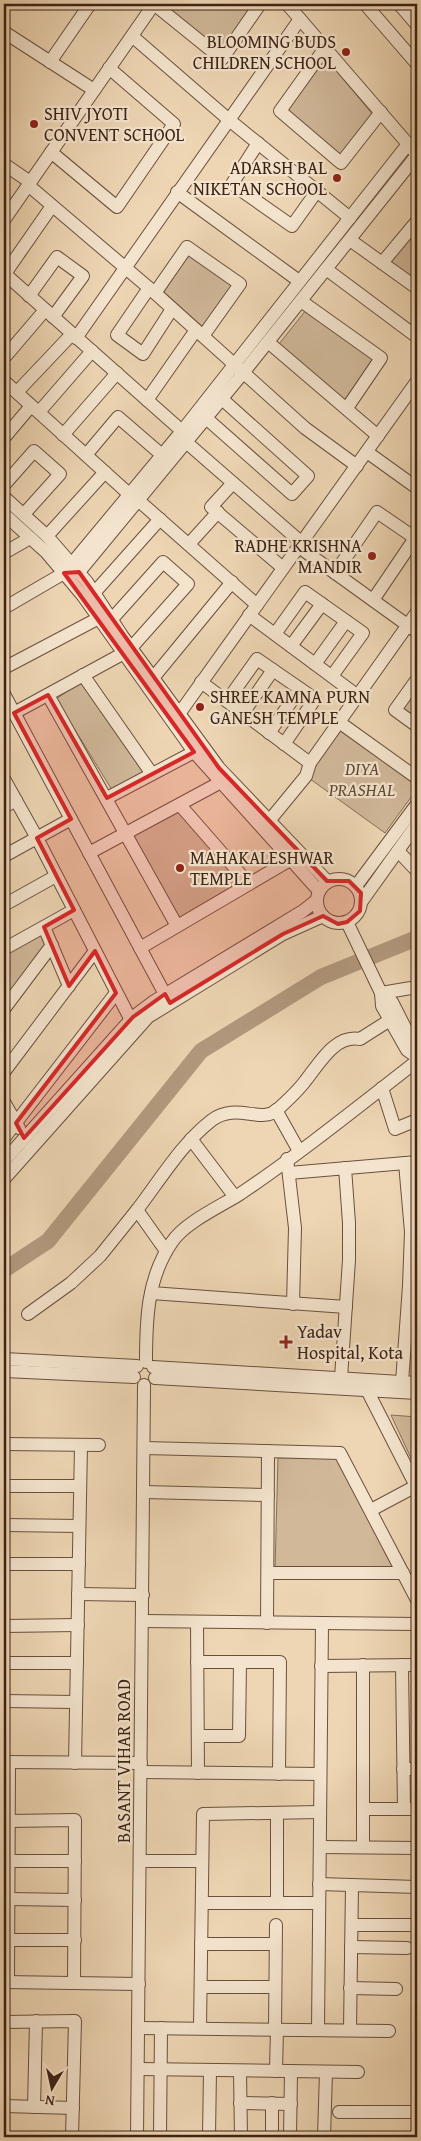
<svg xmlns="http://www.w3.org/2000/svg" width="421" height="2141" viewBox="0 0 421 2141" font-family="'Gentium Book Plus',serif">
<rect width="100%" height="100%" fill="#eed6b4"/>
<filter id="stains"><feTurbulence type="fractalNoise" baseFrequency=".004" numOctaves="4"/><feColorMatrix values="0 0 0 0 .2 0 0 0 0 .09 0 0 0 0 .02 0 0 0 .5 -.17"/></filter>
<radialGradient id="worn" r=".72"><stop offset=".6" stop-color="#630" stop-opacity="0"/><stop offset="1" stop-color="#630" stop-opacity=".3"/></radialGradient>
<g fill="#d0b899" stroke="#866e58">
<path d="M168,4H254L219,52L167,6Z"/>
<path d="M323,55L374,116L341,157L284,111Z"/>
<path d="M417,230V282L391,262Z"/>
<path d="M189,254L233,286L203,327L164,292Z"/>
<path d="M306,310L374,357L345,400L279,344Z"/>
<path d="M81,682L143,772L112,790L56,699Z"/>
<path d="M414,690L417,693V723L400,710Z"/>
<path d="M342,728L417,782V789L385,833L306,776Z"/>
<path d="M178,809L243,883L179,919L131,834Z"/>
<path d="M42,934L47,944L4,1003V955Z"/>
<path d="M391,1415L417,1417V1471Z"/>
<path d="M337,1457L394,1570H275L278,1458Z"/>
</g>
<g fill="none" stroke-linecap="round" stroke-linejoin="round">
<path stroke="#b2997e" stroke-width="16" d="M4,1270L48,1241L201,1051L321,977L417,938"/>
<g stroke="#69503e" stroke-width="14">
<g id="minor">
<path d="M154,4L222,59L260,4"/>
<path d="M287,4L414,151"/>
<path d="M365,4L417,64"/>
<path d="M399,4L417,25"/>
<path d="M412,4L417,10"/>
<path d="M4,32L94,90"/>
<path d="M132,36L228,119L350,218"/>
<path d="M325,48L280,111L341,163L381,112"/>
<path d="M50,62L90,4"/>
<path d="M258,143L232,184L292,226L317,191"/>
<path d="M51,152L117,207L174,124L109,68"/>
<path d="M4,164L30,182"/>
<path d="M28,185L155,293L305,428L357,466"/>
<path d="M177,192L299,281"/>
<path d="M4,220L154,4"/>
<path d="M350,240L417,288"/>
<path d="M382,263L417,221"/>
<path d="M326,269L417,337"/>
<path d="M5,274L182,431"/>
<path d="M4,275L52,206"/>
<path d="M149,288L117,335L143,354L172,309"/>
<path d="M155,293L187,247L240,284L203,336"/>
<path d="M29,296L57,257L83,276L53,317"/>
<path d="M301,301L381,358L347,408"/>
<path d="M76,338L300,19"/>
<path d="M268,342L378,436"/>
<path d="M4,358L45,310"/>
<path d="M4,381L129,494"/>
<path d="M17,392L72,334"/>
<path d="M147,400L196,330"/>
<path d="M39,412L92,351"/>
<path d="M206,418L292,494L308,476L222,399"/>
<path d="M63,435L117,373"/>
<path d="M4,438L31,406"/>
<path d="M186,442L302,543"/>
<path d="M367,452L417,488"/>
<path d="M86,455L118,417L162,455"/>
<path d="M233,483L211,507L283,568"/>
<path d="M4,485L34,451L60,474L24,514"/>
<path d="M4,497L47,536L87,582L123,637L219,768L328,882"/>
<path d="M138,500L257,605"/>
<path d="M4,514L46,552L83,596L194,752L319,891"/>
<path d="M47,536L105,472"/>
<path d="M189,544L218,512"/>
<path d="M299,547L417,632"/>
<path d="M4,553L30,538"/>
<path d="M64,573L79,572L243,373L417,155"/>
<path d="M335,573L377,512L415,538L373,600"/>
<path d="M94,593L160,519"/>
<path d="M4,608L64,573L182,431L408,144"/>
<path d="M249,615L358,696"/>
<path d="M112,619L163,562L188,584L131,648"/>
<path d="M275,634L305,592L363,633L332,676"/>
<path d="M291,646L322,604"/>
<path d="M315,664L346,621"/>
<path d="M4,668L99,618"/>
<path d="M83,675L152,774"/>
<path d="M153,678L232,582"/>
<path d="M201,682L310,763"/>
<path d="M417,684L415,682L395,710L417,726"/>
<path d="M4,694L168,1000"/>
<path d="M48,695L177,926"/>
<path d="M227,701L257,659L315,699L284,744"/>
<path d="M14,713L124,653"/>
<path d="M243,713L273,670"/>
<path d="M179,714L417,381"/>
<path d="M339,722L417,778"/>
<path d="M269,733L300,689"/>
<path d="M4,779L37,838L134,1026"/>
<path d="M107,798L194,752"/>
<path d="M180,805L249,884"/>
<path d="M4,807L16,800"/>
<path d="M269,821L306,776L310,763L417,612"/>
<path d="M398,851L417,871"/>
<path d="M89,853L221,782"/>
<path d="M4,856L71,819"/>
<circle cx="339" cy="901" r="22"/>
<path d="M356,886L417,804"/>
<path d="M362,901L417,824"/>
<path d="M4,905L56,876"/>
<path d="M347,922L381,993L382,1006L407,1050L417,1057"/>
<path d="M44,927L69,986"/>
<path d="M140,948L290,860"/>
<path d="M4,949L74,910"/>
<path d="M381,993L392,1002L417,1051"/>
<path d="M381,993L417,987"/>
<path d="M4,1009L52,945"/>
<path d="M4,1072L95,951"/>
<path d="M382,1088L395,1129L417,1120"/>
<path d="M4,1102L19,1128"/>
<path d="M276,1110L299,1151"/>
<path d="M4,1138L116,993"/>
<path d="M191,1139L235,1197"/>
<path d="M287,1159L295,1228L293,1304"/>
<path d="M4,1161L133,1017L153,1002L303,911L317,900"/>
<path d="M289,1173L417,1162"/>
<path d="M4,1179L148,1017L283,934L323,916"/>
<path d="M166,1251L137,1210C160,1180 182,1143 212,1120C236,1102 261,1124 277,1110C287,1101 298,1091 306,1080C319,1064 335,1034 360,1039L390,1020"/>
<path d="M151,1293L346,1307"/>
<path d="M28,1314L71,1283L100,1256L137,1210"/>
<path d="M4,1359L137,1366"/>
<path d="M146,1362C146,1320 147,1278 172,1242C184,1223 221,1206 240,1194C301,1153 359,1106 417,1061"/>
<path d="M153,1367L417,1383"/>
<path d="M4,1371L134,1377"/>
<path d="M155,1378L417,1393"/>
<path d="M341,1378L349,1260V1223L345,1168"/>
<path d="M402,1382L409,1286L411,1232L405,1163"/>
<path d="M367,1390L417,1488"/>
<path d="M4,1444L99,1445"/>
<path d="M144,1448L340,1453L417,1600"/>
<path d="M4,1486H80"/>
<path d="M144,1492L268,1495"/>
<path d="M371,1510L416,1486"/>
<path d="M4,1525L79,1526"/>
<path d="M4,1564H79"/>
<path d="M268,1573H403"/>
<path d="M78,1594L143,1595"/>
<path d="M143,1621L417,1624"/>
<path d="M197,1622L198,1773"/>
<path d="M267,1623L268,1451"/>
<path d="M4,1626L78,1625"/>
<path d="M197,1662H280L279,1774"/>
<path d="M4,1663H77"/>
<path d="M402,1665L404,1809"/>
<path d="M321,1666L417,1665"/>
<path d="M4,1701L76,1702"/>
<path d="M198,1736H239L240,1662"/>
<path d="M4,1762L141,1763"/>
<path d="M75,1763L81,1445"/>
<path d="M403,1769H417"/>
<path d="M141,1772L320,1774"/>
<path d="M363,1809H417"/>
<path d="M277,1813V1903"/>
<path d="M9,1821L75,1820L74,1983"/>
<path d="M320,1847L417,1848"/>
<path d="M363,1847V1665"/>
<path d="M9,1861H75"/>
<path d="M141,1861H202"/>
<path d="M319,1884L417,1887"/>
<path d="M9,1899L75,1900"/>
<path d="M202,1903H319"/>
<path d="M352,1925H417"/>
<path d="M8,1940H75"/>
<path d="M201,1944H275"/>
<path d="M351,1947L407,1948"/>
<path d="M4,1982L139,1984"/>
<path d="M8,1982L9,1762"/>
<path d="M201,1987H275"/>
<path d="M350,1988L396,1989"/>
<path d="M4,2022L75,2021L72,2137"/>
<path d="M139,2028L389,2031"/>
<path d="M200,2028L203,1814L320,1812"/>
<path d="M275,2029L276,1925"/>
<path d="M318,2029L322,1623"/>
<path d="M350,2030L352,1885"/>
<path d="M138,2069L358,2072"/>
<path d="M240,2071L241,2137"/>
<path d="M276,2071L277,2029"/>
<path d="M240,2103L291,2104"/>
<path d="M4,2106L73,2108"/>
<path d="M34,2107L36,2021"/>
<path d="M339,2112H417"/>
<path d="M137,2137L144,1385"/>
<path d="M160,2137L161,2028"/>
<path d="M209,2137L210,2070"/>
<path d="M272,2137V2103"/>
<path d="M290,2137L291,2071"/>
<path d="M324,2137L326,2072"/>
</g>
</g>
<use href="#minor" stroke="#f4e4ce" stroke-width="12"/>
</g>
<path fill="#d62828" fill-opacity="0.2" stroke="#d62828" stroke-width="4" stroke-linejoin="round" d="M79,572L219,768L327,881H349L361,893L360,911L347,922L338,924L323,916L283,934L170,1003L165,994L133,1017L24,1138L16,1123L116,993L95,951L69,986L44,927L74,910L37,838L71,819L14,713L48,695L107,798L194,752L64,573Z"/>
<g fill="#8f2418" stroke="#f4e4ce" stroke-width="2">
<circle cx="346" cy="52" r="5"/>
<circle cx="34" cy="124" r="5"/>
<circle cx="337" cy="178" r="5"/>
<circle cx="372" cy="556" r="5"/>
<circle cx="200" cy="707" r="5"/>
<circle cx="180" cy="868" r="5"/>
<path d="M283.5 1334.5h5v5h5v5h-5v5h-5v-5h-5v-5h5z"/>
</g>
<g text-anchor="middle" stroke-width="4.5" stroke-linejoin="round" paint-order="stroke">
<g font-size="18" fill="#3d2316" stroke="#f4e4ce" text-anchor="start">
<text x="336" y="48" text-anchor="end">BLOOMING BUDS<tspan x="336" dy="21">CHILDREN SCHOOL</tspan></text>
<text x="44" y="120">SHIV JYOTI<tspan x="44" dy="21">CONVENT SCHOOL</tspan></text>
<text x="327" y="174" text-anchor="end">ADARSH BAL<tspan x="327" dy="21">NIKETAN SCHOOL</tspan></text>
<text x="362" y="552" text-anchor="end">RADHE KRISHNA<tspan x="362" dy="21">MANDIR</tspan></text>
<text x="210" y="703">SHREE KAMNA PURN<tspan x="210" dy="21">GANESH TEMPLE</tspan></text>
<text x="190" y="864">MAHAKALESHWAR<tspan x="190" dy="21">TEMPLE</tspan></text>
<text x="297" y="1338">Yadav<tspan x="297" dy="21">Hospital, Kota</tspan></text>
</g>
<g font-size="18" font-style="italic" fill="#624837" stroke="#f4e4ce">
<text x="362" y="775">DIYA<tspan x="362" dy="21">PRASHAL</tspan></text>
</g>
<g font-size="18" fill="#3d2316" stroke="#f4e4ce">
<text transform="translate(124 1761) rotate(-90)" y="6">BASANT VIHAR ROAD</text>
</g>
</g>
<rect width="421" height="2141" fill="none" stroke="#eed6b4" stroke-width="20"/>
<rect x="5" y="5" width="411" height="2131" fill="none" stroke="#3d2316" stroke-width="2.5"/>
<rect x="10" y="10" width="401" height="2121" fill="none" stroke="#3d2316"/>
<g transform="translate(52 2088) rotate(189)" stroke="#f4e4ce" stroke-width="4" paint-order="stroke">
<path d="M0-4L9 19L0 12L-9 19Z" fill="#3d2316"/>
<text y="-8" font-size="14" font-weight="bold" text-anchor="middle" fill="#3d2316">N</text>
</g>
<rect width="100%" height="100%" filter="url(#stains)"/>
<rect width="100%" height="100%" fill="url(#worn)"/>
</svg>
